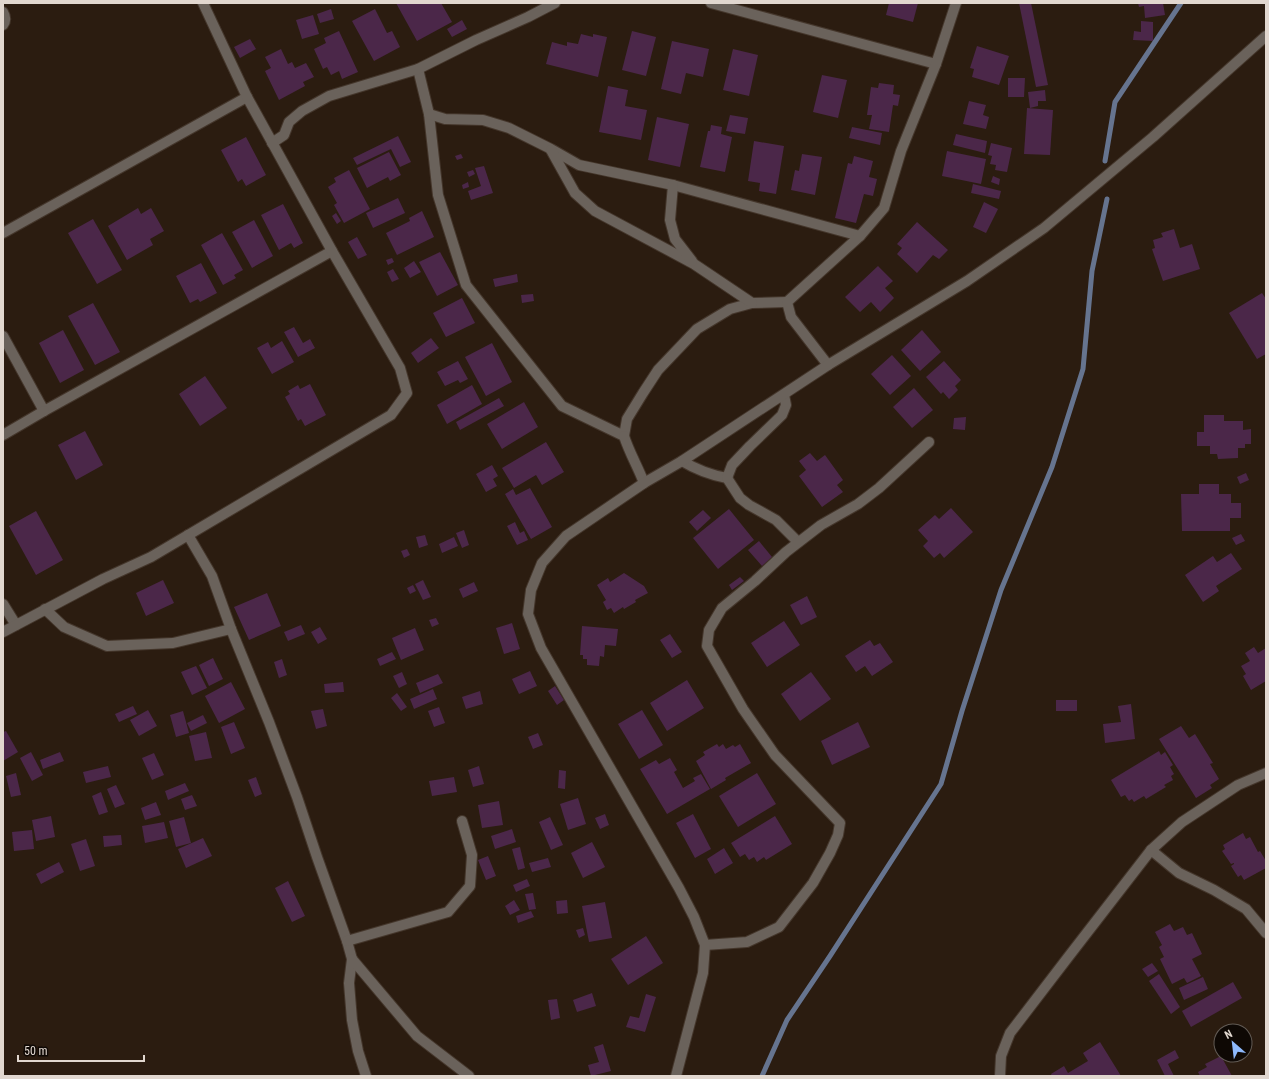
<svg xmlns="http://www.w3.org/2000/svg" width="1269" height="1079" viewBox="0 0 1269 1079" font-family="'Roboto Condensed',sans-serif">
<rect width="100%" height="100%" fill="#2b1c10"/>
<g fill="none" stroke-linecap="round" stroke-linejoin="round">
<g stroke="#66748f" stroke-width="5">
<path d="M1105,161L1115,102L1181,3"/>
<path d="M762,1076L787,1020L830,956L941,784L962,711L1001,590L1052,467L1083,369L1092,271L1107,199"/>
</g>
</g>
<g fill="#4b2749">
<path d="M396,3H441L452,22L417,41Z"/>
<path d="M889,3H918L913,22L886,15Z"/>
<path d="M1019,3H1031L1048,85L1036,87Z"/>
<path d="M1138,3H1163L1165,15L1145,18L1144,6L1139,7Z"/>
<path d="M331,9L334,19L320,23L317,14Z"/>
<path d="M375,9L387,33L392,31L400,47L374,61L352,21Z"/>
<path d="M313,15L319,34L302,39L296,20Z"/>
<path d="M462,20L467,29L452,37L447,29Z"/>
<path d="M1141,21L1153,22V41L1133,40L1134,31L1141,32Z"/>
<path d="M339,31L358,72L342,79L339,71L331,75L327,67L323,69L314,49L326,43L324,38Z"/>
<path d="M632,31L656,37L646,76L622,70Z"/>
<path d="M581,34L593,37V34L607,37L598,77L546,64L552,42L567,46V42L578,44Z"/>
<path d="M250,39L256,49L240,58L234,47Z"/>
<path d="M672,41L709,49L703,77L686,73L681,94L661,89Z"/>
<path d="M977,46L1009,56L999,85L972,77L974,69L970,68Z"/>
<path d="M281,49L288,64L292,62L295,68L306,63L314,77L303,82L305,86L279,100L265,71L271,68L265,57Z"/>
<path d="M733,49L758,55L749,96L723,90Z"/>
<path d="M822,75L847,80L838,118L813,112Z"/>
<path d="M1008,78H1025L1024,97H1008Z"/>
<path d="M879,83L894,85L893,94L900,95L898,106L893,105L889,132L869,129L872,115H867L871,87L878,88Z"/>
<path d="M608,86L628,90L625,106L647,110L641,140L599,132Z"/>
<path d="M1045,90L1046,101H1038V106L1030,108L1028,92Z"/>
<path d="M969,101L986,105L983,115L989,117L986,129L963,124Z"/>
<path d="M1027,108L1053,110L1050,155L1024,154Z"/>
<path d="M730,115L748,118L745,134L726,131Z"/>
<path d="M657,117L689,124L680,167L648,160Z"/>
<path d="M711,125L722,127L721,134L732,137L725,172L700,167L708,131H710Z"/>
<path d="M852,127L882,133L880,145L849,138Z"/>
<path d="M956,134L987,141L985,153L953,145Z"/>
<path d="M398,136L411,162L400,167L391,149L357,165L353,158Z"/>
<path d="M246,137L266,175L246,186L242,179L238,182L221,150Z"/>
<path d="M754,141L784,146L776,194L759,191L760,183L748,181Z"/>
<path d="M991,143L1012,148L1007,172L995,170L996,165L990,164L992,156L988,155Z"/>
<path d="M947,151L986,159L981,184L942,176Z"/>
<path d="M389,152L401,175L390,181L388,177L367,188L357,168Z"/>
<path d="M461,154L463,158L457,160L455,156Z"/>
<path d="M802,154L822,157L815,195L791,190L795,170L799,171Z"/>
<path d="M854,156L873,161L869,177L877,179L873,196L864,194L856,223L835,218L848,163L852,164Z"/>
<path d="M484,166L493,193L471,200L468,191L481,186L475,168Z"/>
<path d="M349,170L370,209L344,223L334,205L337,203L328,187L336,182L334,178Z"/>
<path d="M473,170L475,174L469,177L467,172Z"/>
<path d="M993,176L1000,179L999,185L991,182Z"/>
<path d="M468,182L469,187L463,189L462,185Z"/>
<path d="M973,184L1001,191L999,199L971,193Z"/>
<path d="M398,198L405,213L373,228L366,213Z"/>
<path d="M984,202L998,209L986,233L973,227Z"/>
<path d="M283,204L303,243L294,248L291,243L279,250L261,215Z"/>
<path d="M138,208L141,214L151,208L164,231L150,239L153,245L127,260L108,226Z"/>
<path d="M422,211L434,237L397,255L386,233L410,221L409,218Z"/>
<path d="M336,213L341,221L337,224L332,216Z"/>
<path d="M93,219L122,270L97,284L68,233Z"/>
<path d="M254,220L273,256L252,268L232,232Z"/>
<path d="M917,222L948,250L939,259L933,255L917,273L897,254L902,248L897,244Z"/>
<path d="M1174,229L1180,248L1192,244L1200,269L1163,281L1152,249L1155,248L1153,240L1163,237L1161,233Z"/>
<path d="M222,233L243,270L234,275L236,278L223,285L201,245Z"/>
<path d="M357,237L367,255L358,259L348,242Z"/>
<path d="M440,252L458,285L437,296L419,262Z"/>
<path d="M392,258L394,262L388,265L386,260Z"/>
<path d="M414,261L421,272L410,278L404,268Z"/>
<path d="M201,263L217,293L200,302L198,299L190,303L176,276Z"/>
<path d="M878,266L893,281L885,288L894,298L880,312L871,302L860,312L845,297Z"/>
<path d="M393,269L399,279L392,282L387,272Z"/>
<path d="M517,274L518,282L495,287L493,279Z"/>
<path d="M1262,293L1266,299V354L1257,359L1229,313Z"/>
<path d="M533,294L534,301L522,303L521,295Z"/>
<path d="M462,298L475,323L446,337L433,313Z"/>
<path d="M93,303L120,352L95,365L68,316Z"/>
<path d="M294,327L303,343L310,339L315,348L298,357L284,332Z"/>
<path d="M63,330L84,370L60,383L39,343Z"/>
<path d="M922,330L941,352L920,371L901,350Z"/>
<path d="M431,338L439,348L418,363L411,353Z"/>
<path d="M282,341L294,362L272,374L257,348L268,342L271,348Z"/>
<path d="M492,343L512,382L486,396L465,357Z"/>
<path d="M892,355L911,376L890,395L871,374Z"/>
<path d="M458,361L468,379L460,383L458,380L445,386L437,372Z"/>
<path d="M944,361L961,380L955,386L958,390L949,399L943,392L941,394L926,377Z"/>
<path d="M205,376L227,408L200,426L179,394Z"/>
<path d="M310,384L326,415L305,426L301,419L298,421L285,397L290,394L288,391L298,385L300,389Z"/>
<path d="M472,385L482,404L447,424L437,405Z"/>
<path d="M914,388L933,410L912,428L893,407Z"/>
<path d="M499,398L504,406L460,430L456,422Z"/>
<path d="M524,402L538,427L502,449L487,424Z"/>
<path d="M1204,415H1224V421H1243V430L1251,429V444H1245V448H1238V458L1218,459L1217,454H1210V446H1197V432H1204Z"/>
<path d="M966,417L965,430L953,429L954,418Z"/>
<path d="M85,431L103,465L76,480L58,445Z"/>
<path d="M546,442L564,472L542,485L536,475L514,488L502,468Z"/>
<path d="M810,453L817,461L825,455L843,480L837,485L843,492L822,507L799,476L806,470L799,461Z"/>
<path d="M492,465L498,476L493,479L497,486L486,492L476,474Z"/>
<path d="M1246,473L1249,480L1240,484L1237,477Z"/>
<path d="M1199,484H1219V494H1231V503H1241V518H1230V531H1182L1181,494H1199Z"/>
<path d="M530,488L552,527L531,539L505,494L513,489L516,495Z"/>
<path d="M951,508L973,532L944,558L940,553L934,558L923,546L928,541L918,530L935,515L939,519Z"/>
<path d="M729,509L754,540L718,569L693,538Z"/>
<path d="M703,510L711,518L697,531L689,522Z"/>
<path d="M36,511L63,560L36,575L9,526Z"/>
<path d="M515,522L520,533L524,531L528,540L517,545L507,526Z"/>
<path d="M464,530L469,545L462,548L456,533Z"/>
<path d="M1241,534L1245,541L1236,545L1232,538Z"/>
<path d="M425,535L428,545L419,548L416,537Z"/>
<path d="M454,537L458,546L442,553L439,544Z"/>
<path d="M759,541L772,557L762,566L748,550Z"/>
<path d="M407,549L410,555L404,558L401,551Z"/>
<path d="M1231,553L1242,569L1216,586L1219,591L1203,602L1185,575L1213,556L1217,562Z"/>
<path d="M624,573L644,586L648,593L635,600L636,602L624,609L623,607L614,613L611,608L607,610L603,602L606,600L597,585L608,578L610,582Z"/>
<path d="M740,577L744,581L732,590L729,585Z"/>
<path d="M163,580L174,603L146,616L136,593Z"/>
<path d="M423,580L431,597L423,600L415,584Z"/>
<path d="M474,582L478,591L463,598L459,589Z"/>
<path d="M413,585L416,591L410,594L407,588Z"/>
<path d="M267,593L281,626L249,640L234,607Z"/>
<path d="M807,596L817,617L801,625L790,605Z"/>
<path d="M436,618L439,624L432,627L429,620Z"/>
<path d="M784,621L800,645L767,667L751,643Z"/>
<path d="M512,623L520,649L504,654L496,628Z"/>
<path d="M301,625L305,634L288,641L284,632Z"/>
<path d="M582,626L618,629L616,646L605,645L604,657L600,656L599,666L587,665V659H583V655H580Z"/>
<path d="M320,627L327,639L318,644L311,632Z"/>
<path d="M415,628L424,650L401,660L392,638Z"/>
<path d="M670,634L682,652L672,658L660,640Z"/>
<path d="M870,640L874,646L880,643L893,662L872,676L865,666L856,672L845,656Z"/>
<path d="M1254,647L1258,653L1266,648V681L1251,690L1243,676L1246,674L1241,666L1250,661L1245,653Z"/>
<path d="M392,652L396,659L380,666L377,659Z"/>
<path d="M213,658L223,679L209,686L199,665Z"/>
<path d="M282,659L287,675L279,678L274,662Z"/>
<path d="M196,666L207,688L192,695L181,672Z"/>
<path d="M530,671L537,686L519,694L512,679Z"/>
<path d="M402,672L407,684L399,688L393,676Z"/>
<path d="M811,672L831,699L800,721L781,694Z"/>
<path d="M438,674L443,683L420,693L416,683Z"/>
<path d="M687,680L704,708L667,731L650,703Z"/>
<path d="M231,682L245,709L219,723L205,696Z"/>
<path d="M343,682L344,692L325,693L324,684Z"/>
<path d="M555,686L564,700L557,705L548,691Z"/>
<path d="M433,689L437,699L414,709L410,699Z"/>
<path d="M480,691L483,704L466,709L462,697Z"/>
<path d="M397,693L407,707L401,711L391,698Z"/>
<rect x="1056" y="700" width="21" height="11"/>
<path d="M1131,704L1135,739L1105,743L1103,724L1121,722L1118,706Z"/>
<path d="M133,706L137,714L119,722L115,714Z"/>
<path d="M439,707L445,723L434,727L428,711Z"/>
<path d="M323,709L327,726L316,729L311,711Z"/>
<path d="M148,710L157,726L139,736L130,720Z"/>
<path d="M642,710L663,745L639,759L618,724Z"/>
<path d="M183,711L189,733L176,737L170,715Z"/>
<path d="M203,715L207,723L191,731L187,723Z"/>
<path d="M234,722L245,748L231,754L221,727Z"/>
<path d="M858,722L870,747L832,765L821,741Z"/>
<path d="M1181,726L1189,738L1195,734L1213,763L1210,764L1219,779L1210,785L1212,788L1196,798L1159,739Z"/>
<path d="M6,731L18,752L3,761V732Z"/>
<path d="M206,732L212,758L195,761L189,736Z"/>
<path d="M538,733L543,745L533,749L528,737Z"/>
<path d="M717,744L719,747L723,744L726,749L733,745L735,747L740,744L751,763L725,778L726,780L711,789L696,761L705,755L703,752Z"/>
<path d="M1159,751L1161,755L1165,752L1173,765L1170,767L1174,774L1171,776L1173,780L1164,785L1166,787L1146,799L1144,796L1134,802L1132,799L1129,801L1125,795L1121,797L1111,780Z"/>
<path d="M31,752L43,775L32,781L20,758Z"/>
<path d="M60,752L64,761L43,769L40,760Z"/>
<path d="M154,753L164,775L152,780L142,758Z"/>
<path d="M670,758L677,770L674,772L683,788L695,781L693,778L701,774L710,789L667,814L640,769L656,760L659,764Z"/>
<path d="M108,766L111,777L86,783L83,772Z"/>
<path d="M479,766L484,784L473,787L468,770Z"/>
<path d="M559,770L566,771L565,789L558,788Z"/>
<path d="M16,773L21,795L11,797L6,776Z"/>
<path d="M757,773L776,804L738,827L719,796Z"/>
<path d="M256,777L262,794L255,797L248,780Z"/>
<path d="M454,777L457,792L432,796L429,781Z"/>
<path d="M185,783L189,791L168,800L165,791Z"/>
<path d="M116,785L125,804L115,808L107,789Z"/>
<path d="M101,792L108,812L99,815L92,796Z"/>
<path d="M192,795L197,806L185,810L181,799Z"/>
<path d="M578,798L586,824L568,830L560,804Z"/>
<path d="M499,801L503,825L482,828L478,805Z"/>
<path d="M156,802L161,815L145,820L141,808Z"/>
<path d="M605,814L609,825L600,829L595,818Z"/>
<path d="M693,814L711,849L695,858L676,823Z"/>
<path d="M51,816L55,837L36,841L32,820Z"/>
<path d="M775,816L792,844L766,860L764,857L757,862L754,857L749,860L745,854L740,857L731,843Z"/>
<path d="M184,817L191,843L176,847L169,821Z"/>
<path d="M550,817L563,845L551,850L539,822Z"/>
<path d="M164,822L168,838L145,843L142,826Z"/>
<path d="M512,829L516,842L495,849L491,836Z"/>
<path d="M32,830L34,849L14,851L12,832Z"/>
<path d="M1243,833L1246,839L1250,837L1258,852L1260,851L1266,861V868L1244,880L1241,875L1238,877L1231,866L1234,864V863L1231,864L1222,851L1225,849L1223,845Z"/>
<path d="M121,835L122,845L104,847L103,836Z"/>
<path d="M203,838L212,856L186,868L178,849Z"/>
<path d="M86,839L95,866L80,871L71,844Z"/>
<path d="M592,842L605,867L583,878L571,853Z"/>
<path d="M520,847L525,868L518,870L512,849Z"/>
<path d="M724,848L733,863L715,874L707,859Z"/>
<path d="M488,856L496,876L486,880L478,860Z"/>
<path d="M548,858L551,867L532,872L529,863Z"/>
<path d="M59,862L64,872L41,884L36,874Z"/>
<path d="M527,879L530,886L516,892L513,885Z"/>
<path d="M288,881L305,916L292,922L275,888Z"/>
<path d="M533,893L536,909L529,910L525,894Z"/>
<path d="M514,900L520,910L510,915L505,906Z"/>
<path d="M567,900L568,913L557,914L556,901Z"/>
<path d="M605,902L612,938L589,942L582,906Z"/>
<path d="M531,911L534,917L518,923L516,916Z"/>
<path d="M1170,924L1174,931L1183,927L1187,935L1192,933L1202,954L1192,959L1201,976L1187,983L1184,978L1172,984L1160,959L1164,957L1159,947L1162,945L1155,932Z"/>
<path d="M583,928L585,935L579,938L576,930Z"/>
<path d="M646,936L663,963L628,985L611,959Z"/>
<path d="M1152,963L1158,971L1148,977L1142,969Z"/>
<path d="M1159,974L1180,1007L1171,1014L1149,981Z"/>
<path d="M1203,977L1208,989L1184,1000L1179,988Z"/>
<path d="M1233,982L1242,998L1191,1027L1182,1011Z"/>
<path d="M592,993L596,1006L577,1012L573,1000Z"/>
<path d="M646,994L656,997L645,1032L626,1027L630,1016L639,1018Z"/>
<path d="M557,999L560,1018L551,1020L548,1000Z"/>
<path d="M1100,1042L1121,1076H1052L1051,1074L1064,1066L1068,1073L1088,1061L1083,1053Z"/>
<path d="M603,1044L611,1071L591,1076L588,1065L599,1062L594,1047Z"/>
<path d="M1175,1050L1179,1058L1168,1064L1174,1076H1165L1157,1060Z"/>
<path d="M1221,1056L1232,1076H1200L1198,1072L1207,1067L1205,1064Z"/>
</g>
<g fill="none" stroke-linecap="round" stroke-linejoin="round">
<g stroke="#44362b" stroke-width="12">
<g id="minor">
<path d="M711,3L936,64"/>
<path d="M3,12C6,17 6,21 3,25"/>
<path d="M418,69L429,114L438,195L466,285L562,406L624,436L627,419L643,393L658,370L697,329L730,309L752,303L787,302"/>
<path d="M429,114L445,119L483,120L509,128L551,149L579,165L673,185L860,236"/>
<path d="M272,143L284,135L289,122L302,111L329,96L418,69L476,40L528,17L555,3"/>
<path d="M551,150L575,193L595,211L694,264L752,303"/>
<path d="M673,185L670,220L675,239L692,261"/>
<path d="M3,233L247,97"/>
<path d="M3,336L44,411L332,251"/>
<path d="M828,365L791,317L787,302L860,236L884,208L901,151L936,64L956,3"/>
<path d="M3,435L44,411"/>
<path d="M624,436C629,452 638,467 644,483"/>
<path d="M682,461C697,470 710,475 727,478L740,498L749,505L776,520L798,542"/>
<path d="M727,478L732,465L750,446L782,415L786,405L784,395"/>
<path d="M188,535L212,576L231,629L269,722L297,797L317,857L347,941L352,959L349,983L352,1020L358,1051L366,1076"/>
<path d="M3,604L16,625"/>
<path d="M45,609L64,627L107,646L173,643L231,629"/>
<path d="M3,632L103,579L151,557L391,415L407,393L400,368L332,251L247,97L203,3"/>
<path d="M1151,850L1179,873L1214,890L1246,909L1266,933"/>
<path d="M347,941L448,912L470,886L472,855L462,821"/>
<path d="M705,945L747,942L779,927L813,883L830,853L838,835L840,823L775,755L743,709L707,646L709,630L722,608L755,581L786,552L821,525L858,504L879,488L929,442"/>
<path d="M352,959L417,1036L469,1076"/>
<path d="M676,1076L703,973L705,945L694,917L679,888L541,648L528,614L531,590L542,563L566,536L644,483L682,461L828,365L967,281L1044,228L1153,137L1266,36"/>
<path d="M1000,1076L1001,1056L1010,1033L1069,956L1151,850L1182,822L1238,785L1266,773"/>
</g>
</g>
<use href="#minor" stroke="#6a625b" stroke-width="10"/>
</g>
<rect width="1269" height="1079" fill="none" stroke="#e1d7cf" stroke-width="8"/>
<g transform="translate(1233 1043) rotate(332)"><circle r="19" fill="#0e0804" stroke="#625b55"/>
<path d="M0-3L7 15L0 10L-7 15Z" fill="#8eb9fc"/>
<text y="-6" font-size="11" font-weight="bold" text-anchor="middle" fill="#e1d7cf">N</text>
</g>
<path d="M18 1055v6h126v-6" fill="none" stroke="#e1d7cf" stroke-width="2"/>
<text x="24" y="1055" font-size="12" fill="#e1d7cf" stroke="#0e0804" stroke-width="3" paint-order="stroke">50 m</text>
</svg>
